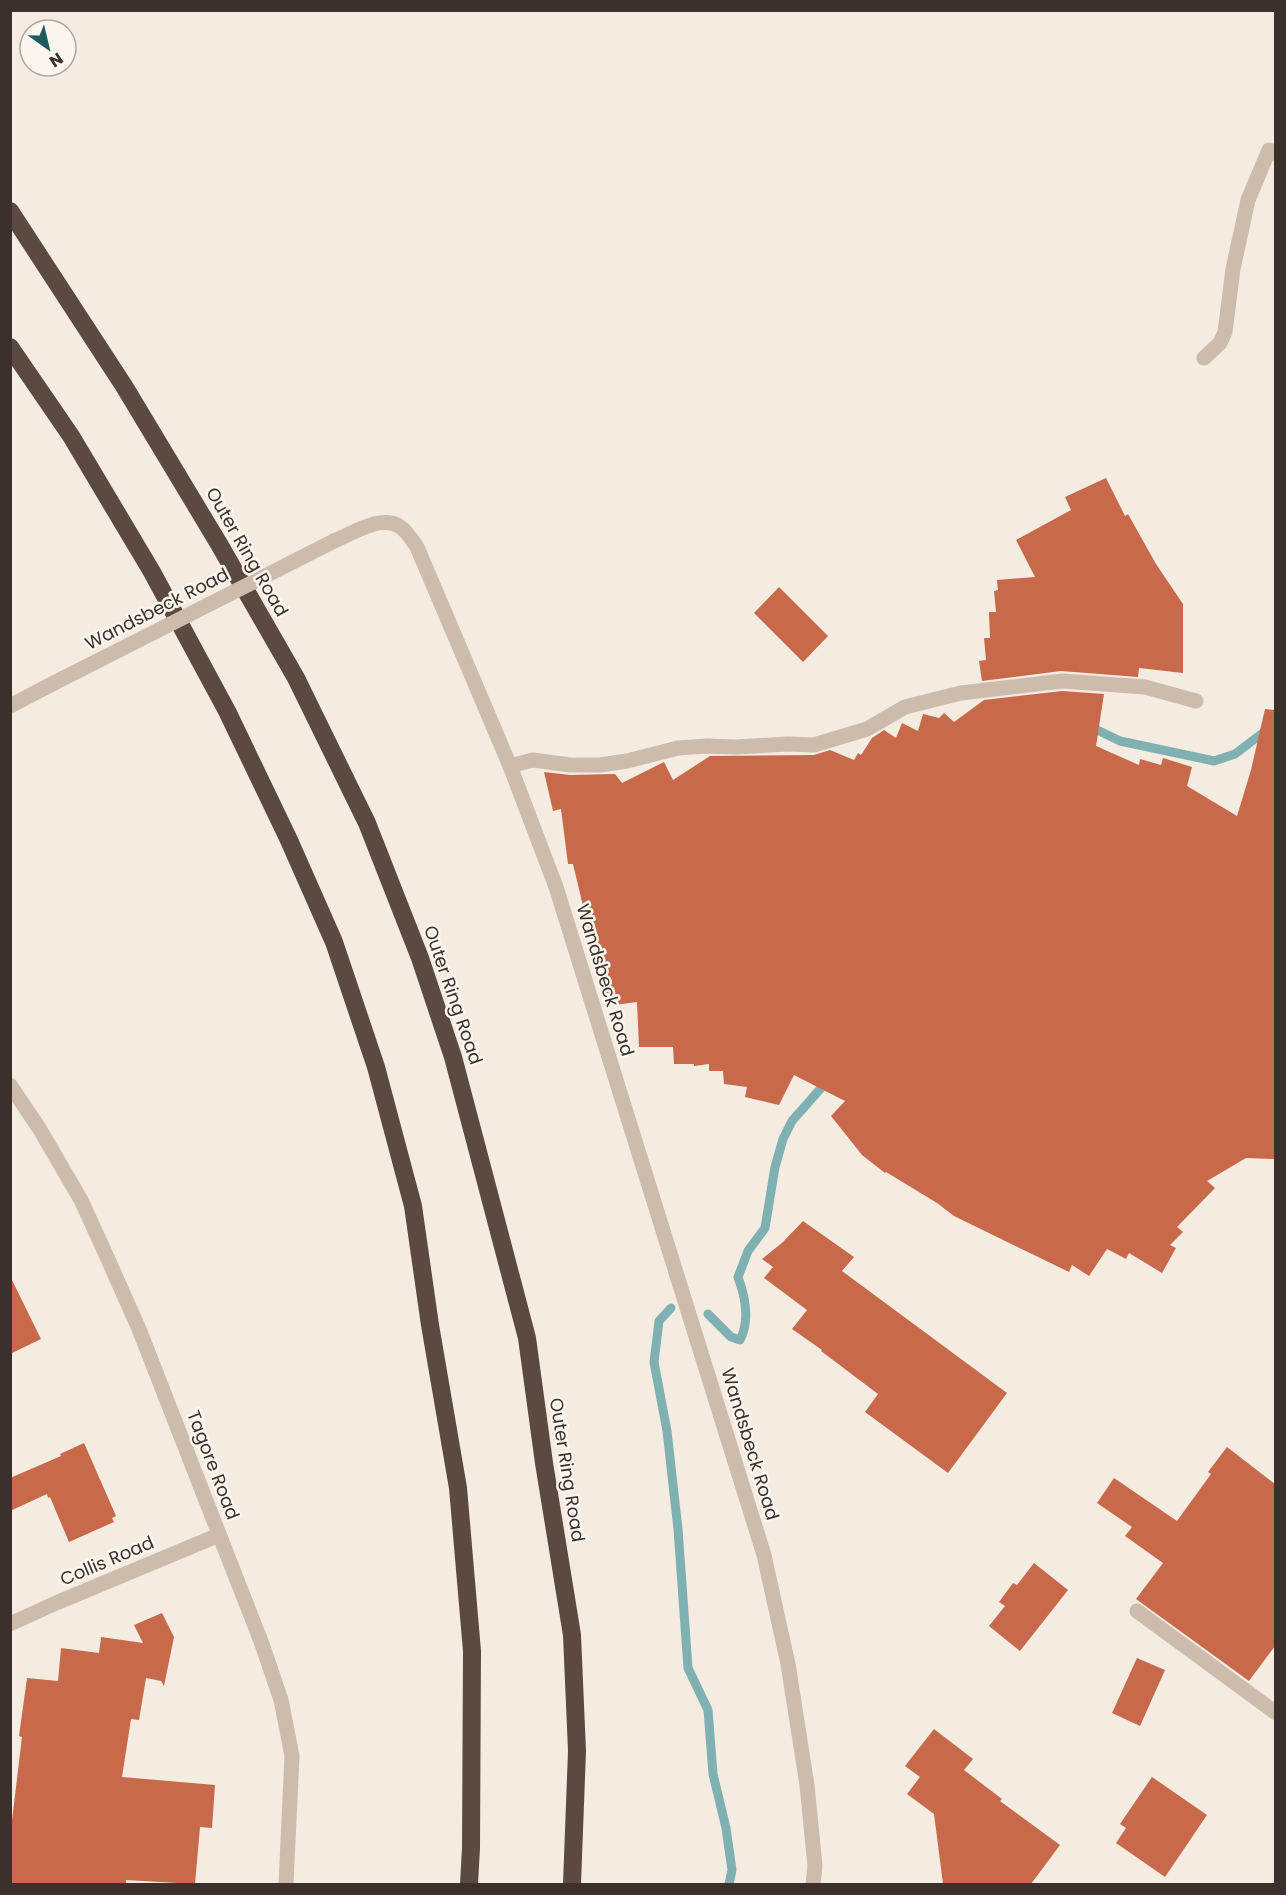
<svg xmlns="http://www.w3.org/2000/svg" width="1286" height="1895" viewBox="0 0 1286 1895" font-family="Poppins,sans-serif">
<rect width="100%" height="100%" fill="#f4ebe1"/>
<g fill="none" stroke-linecap="round" stroke-linejoin="round">
<g stroke="#7fb0b2" stroke-width="9">
<path d="M1089,726L1120,741L1214,761L1235,754L1268,729L1276,728"/>
<path d="M671,1308L659,1321L654,1362L667,1431L678,1529L688,1668L708,1710L713,1774L726,1828L732,1870L729,1884"/>
<path d="M708,1314L731,1337L740,1340C750,1321 745,1296 738,1277L748,1251L765,1228L775,1167L783,1139L792,1121L829,1079"/>
</g>
</g>
<g fill="#c8694b">
<path d="M1106,478L1125,516L1128,514L1156,564L1183,604V673L1139,668L1138,677L1061,671L982,681L979,661L986,660L984,638H990L989,612H996L994,591L998,590L997,580L1035,577L1016,540L1071,510L1065,497Z"/>
<path d="M779,587L828,636L803,662L754,613Z"/>
<path d="M1062,691L1104,694L1096,746L1139,765L1140,759L1161,765L1163,758L1192,767L1187,786L1237,816L1251,770L1265,709L1275,710V1159L1246,1158L1207,1181L1215,1188L1177,1227L1183,1232L1170,1245L1176,1248L1162,1273L1129,1253L1126,1259L1107,1249L1089,1276L1072,1265L1069,1272L954,1216L937,1203L886,1172L885,1173L862,1155L831,1116L845,1101L794,1075L779,1105L745,1097L747,1087L724,1084L723,1071H709V1064L694,1066V1064H674L673,1047H639L637,1002L614,1005L613,997H607L599,951L596,952L588,927L573,864H568L561,809L553,811L544,772L570,775L615,774L622,783L664,762L673,780L710,756L814,755L830,750L854,760L858,753L861,755L872,738L884,730L896,738L902,723L918,731L923,714L939,718L944,713L954,722L984,700Z"/>
<path d="M803,1221L854,1257L842,1271L1007,1393L948,1473L865,1412L878,1394L821,1351L822,1350L792,1329L807,1310L764,1278L773,1267L762,1259L783,1242Z"/>
<path d="M10,1276L41,1339L10,1354Z"/>
<path d="M84,1443L116,1516L112,1518L114,1522L69,1542L50,1497L48,1498L47,1494L10,1511V1478L61,1456L60,1454Z"/>
<path d="M1227,1447L1275,1484V1646L1249,1681L1136,1599L1163,1563L1125,1536L1132,1527L1097,1503L1114,1478L1177,1521L1211,1474L1208,1472Z"/>
<path d="M1034,1563L1068,1590L1020,1651L989,1626L1005,1606L999,1602L1013,1583L1017,1585Z"/>
<path d="M162,1613L174,1637L164,1686L161,1681L146,1678L139,1720L131,1719L122,1777L215,1785L212,1828L200,1827L195,1884L126,1880V1884H10V1837L22,1737L19,1736L27,1678L58,1681L61,1648L99,1653L101,1637L143,1643L134,1625Z"/>
<path d="M1137,1658L1165,1670L1140,1726L1112,1713Z"/>
<path d="M934,1729L973,1759L964,1770L1002,1799L1000,1801L1060,1845L1031,1884H943L934,1814L907,1794L920,1777L905,1766Z"/>
<path d="M1152,1777L1207,1815L1165,1877L1116,1843L1126,1828L1120,1824Z"/>
</g>
<g fill="none" stroke-linecap="round" stroke-linejoin="round">
<g stroke="#cdbbac" stroke-width="15">
<path d="M1204,358L1220,343L1225,332L1233,269L1248,200L1269,150L1276,154"/>
<path d="M336,540C353,533 380,515 399,526C407,531 412,540 417,547L510,766L556,887L764,1555L788,1664L807,1785L815,1866L813,1884"/>
<path d="M10,706L54,683"/>
<path d="M510,766L533,760L570,765H600L627,761L678,748L707,746L736,747L788,744L814,745L867,729L905,707L961,693L1062,681L1145,687L1196,701"/>
<path d="M10,1085L39,1128L81,1200L107,1257L139,1329L262,1644L281,1700L292,1756L286,1884"/>
<path d="M1137,1611L1276,1713"/>
<path d="M10,1624L56,1603L219,1535"/>
</g>
<g stroke="#5c4a42" stroke-width="18">
<path d="M10,211L124,386L219,544L296,678L367,823L420,958L453,1057L527,1338L544,1463L572,1635L577,1751L572,1884"/>
<path d="M10,347L71,436L152,572L227,711L288,838L334,942L376,1067L413,1206L430,1325L458,1488L472,1651L471,1848L469,1884"/>
</g>
<path stroke="#cdbbac" stroke-width="15" d="M54,683L336,540"/>
</g>
<g text-anchor="middle" stroke-width="5" stroke-linejoin="round" paint-order="stroke">
<g font-size="18" fill="#3b302b" stroke="#fbf5ee">
<text transform="translate(247 552) rotate(60)" y="6">Outer Ring Road</text>
<text transform="translate(157 609) rotate(-27)" y="6">Wandsbeck Road</text>
<text transform="translate(605 980) rotate(73)" y="6">Wandsbeck Road</text>
<text transform="translate(453 995) rotate(71)" y="6">Outer Ring Road</text>
<text transform="translate(750 1444) rotate(73)" y="6">Wandsbeck Road</text>
<text transform="translate(213 1465) rotate(69)" y="6">Tagore Road</text>
<text transform="translate(567 1470) rotate(81)" y="6">Outer Ring Road</text>
<text transform="translate(107 1561) rotate(-23)" y="6">Collis Road</text>
</g>
</g>
<rect width="1286" height="1895" fill="none" stroke="#3b302b" stroke-width="24"/>
<g transform="translate(48 48) rotate(146)"><circle r="28" fill="#fbf5ee" stroke="#aea6a0" stroke-width="1.5"/>
<path d="M0-4.5L10 22L0 15L-10 22Z" fill="#1f5a5e"/>
<text y="-9" font-size="16" font-weight="bold" text-anchor="middle" fill="#3b302b">N</text>
</g>
</svg>
